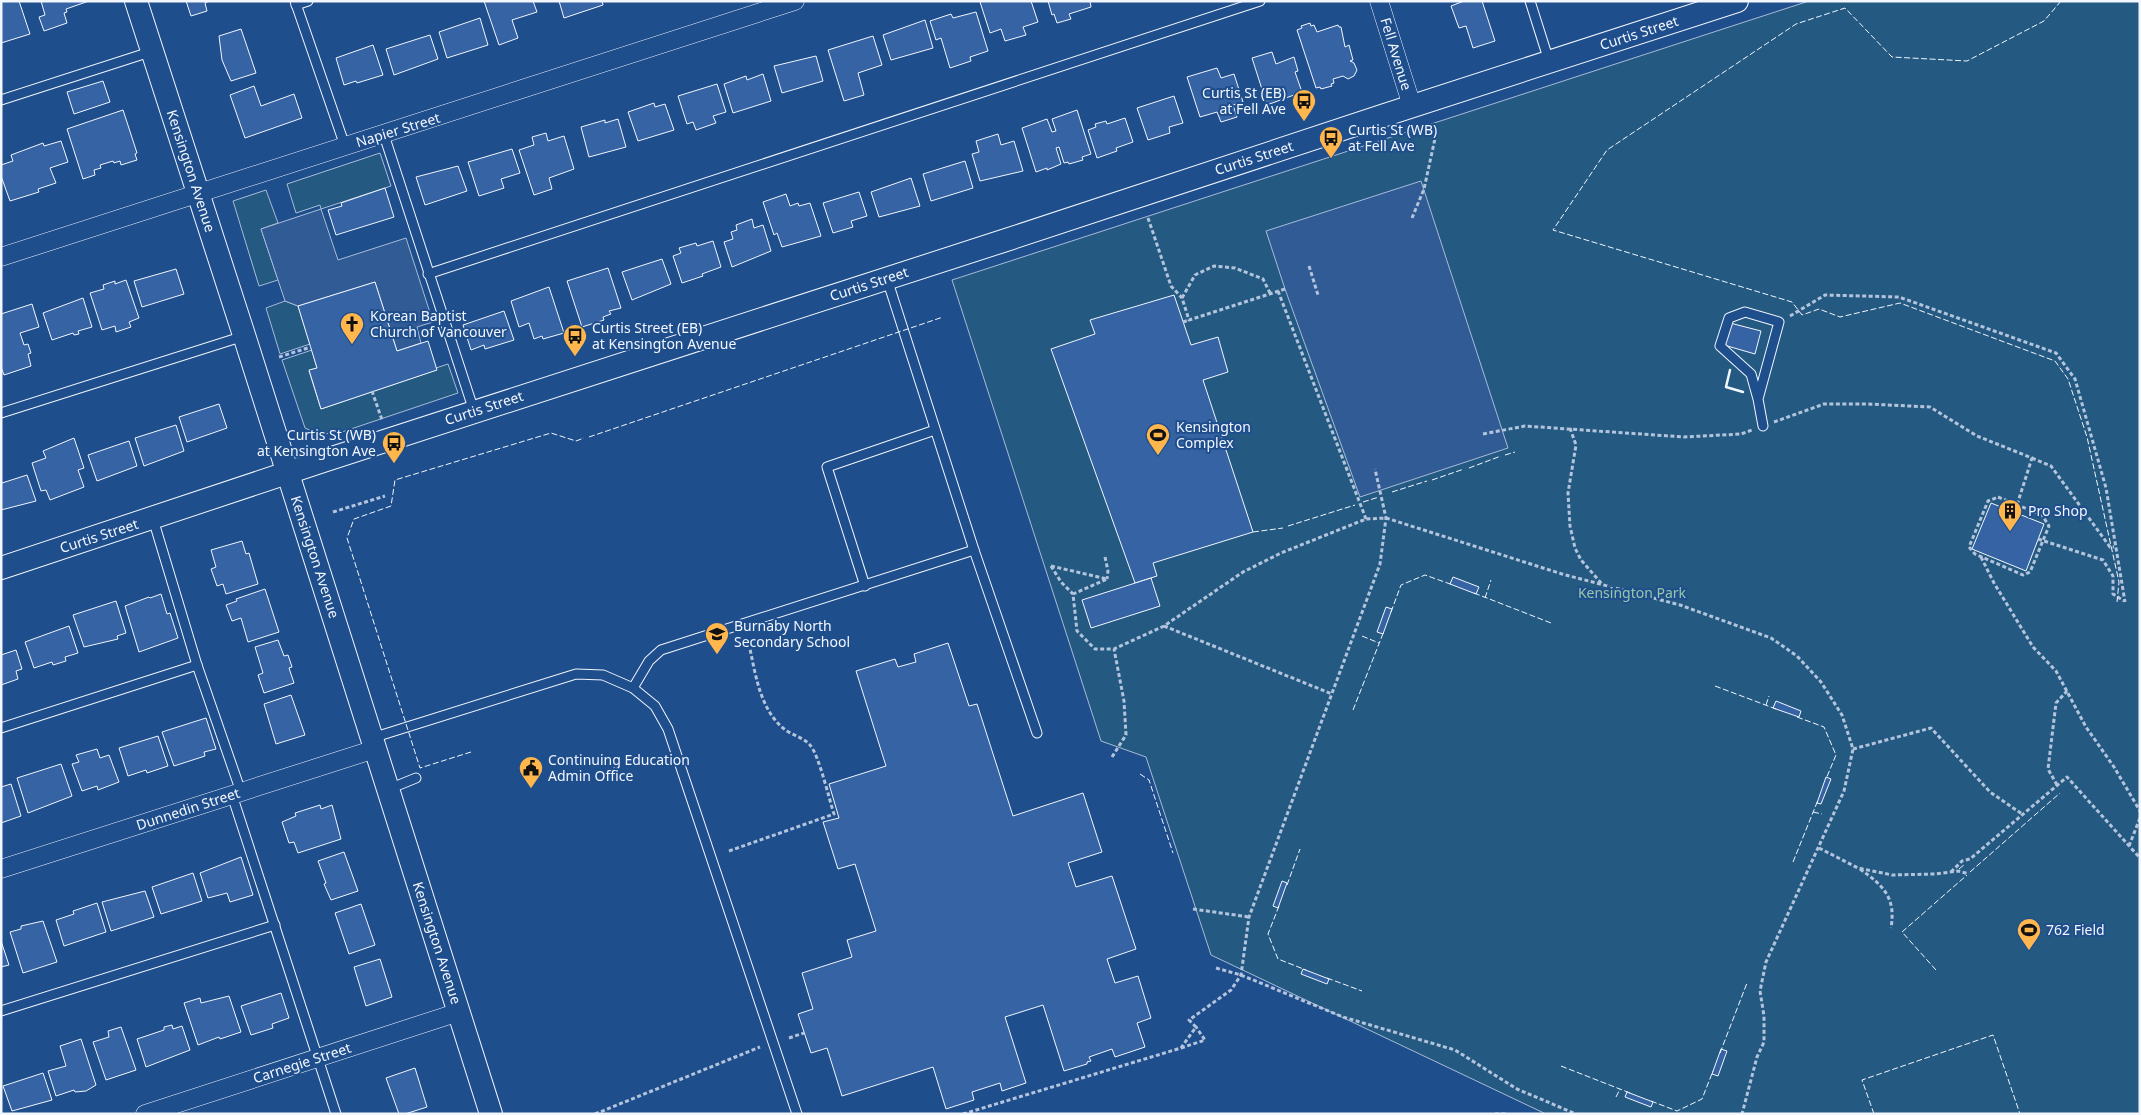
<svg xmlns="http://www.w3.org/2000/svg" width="2141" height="1115" viewBox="0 0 2141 1115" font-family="'Noto Sans',sans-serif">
<rect width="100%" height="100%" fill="#1f4e8c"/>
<g fill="#245a82" stroke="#a8bbd7">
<path d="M1809,1H2140V1114H1546L1211,955L1146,757L1101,741L952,280Z"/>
<path d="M380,153L391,186L321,209L320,205L296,213L287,184Z"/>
<path d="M266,190L278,223L261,229L278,280L259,286L233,201Z"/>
<path d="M285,301L298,306L310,344L280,354L266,308Z"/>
<path d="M312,350L317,368L309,371L321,409L436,370V368L448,364L458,393L339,433L318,434L305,428L282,360Z"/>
</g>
<g fill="#305b95" stroke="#a8bbd7">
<path d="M1421,181L1508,448L1360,497L1285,289L1266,231Z"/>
<path d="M321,209L338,260L406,238L433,322L417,327L421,343L397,351L375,282L298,306L285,301L261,229Z"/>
</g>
<g fill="#3563a3" stroke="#f2f6ff">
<path d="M1,1H19L30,34L1,43Z"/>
<path d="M41,1H89L66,9L67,12L64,13L67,23L44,31L39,17L45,15Z"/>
<path d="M186,1H209L205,3L207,11L191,16Z"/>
<path d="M484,1H533L537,12L512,20L518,38L499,45Z"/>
<path d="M559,1H602L603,5L564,18Z"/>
<path d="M983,1H1031L1038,22L1023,27L1026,35L1005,41L1001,29L990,33L980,2Z"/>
<path d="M1048,1H1090L1091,7L1069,14L1071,19L1057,23L1054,14L1052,15Z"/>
<path d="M1464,1H1482L1495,41L1473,48L1466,26L1459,28L1451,6Z"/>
<path d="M976,12L988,51L970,57L971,61L950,68L941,38L936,40L930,21L951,14L953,18Z"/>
<path d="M480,18L488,45L447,58L439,32Z"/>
<path d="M925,20L933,48L891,60L883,35Z"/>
<path d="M1310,23L1311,26L1314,25L1317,32L1338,25L1339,27H1341L1345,47L1349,45L1353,60L1350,61L1354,63L1357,70L1354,76L1348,79L1343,76L1333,79L1334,83L1331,84L1332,86L1321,89L1320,87L1316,88L1297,30L1302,28L1301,26Z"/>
<path d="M241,29L256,73L231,81L222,60L219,36Z"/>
<path d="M430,35L438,59L394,75L386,49Z"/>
<path d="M873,36L882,65L858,73L864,95L844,101L828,50Z"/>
<path d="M373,45L383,75L357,83L356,81L344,85L336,58Z"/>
<path d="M1272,52L1276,64L1294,57L1298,71L1295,72L1302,92L1267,105L1252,58Z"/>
<path d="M816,56L823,81L782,93L774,66Z"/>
<path d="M1217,68L1221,78L1234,74L1243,102L1233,105L1237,117L1221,122L1217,112L1200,117L1187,77Z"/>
<path d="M763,74L771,101L733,113L724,84L746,76L747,80Z"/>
<path d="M103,81L110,102L74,114L67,92Z"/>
<path d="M717,84L726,112L713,116L716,123L696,130L693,122L687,124L678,96Z"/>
<path d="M254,86L261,106L294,94L302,118L245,138L230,95Z"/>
<path d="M1174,96L1183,123L1169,127L1170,133L1148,140L1137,108Z"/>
<path d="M654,103L655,107L665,104L674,130L638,141L628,112Z"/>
<path d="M123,110L137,153L135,154L137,160L121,165L120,161L114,163L113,161L100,165L101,168L94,170L95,175L83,179L67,129Z"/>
<path d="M1077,110L1091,154L1082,157L1083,160L1069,164L1068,162L1064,163L1059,147L1056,148L1061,164L1047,170V168L1036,172L1022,128L1047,119L1052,132L1056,131L1052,119Z"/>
<path d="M1125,118L1133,142L1116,148L1117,151L1097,158L1088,130L1096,127L1095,124L1106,121L1107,124Z"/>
<path d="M618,119L626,147L589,157L581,127L605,120V123Z"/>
<path d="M546,133L548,141L564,136L574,169L549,178L552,189L534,195L519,150L534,145L532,137Z"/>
<path d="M998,134L1001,145L1014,141L1023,171L980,181L972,154L979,152L976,141Z"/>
<path d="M61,141L68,162L50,168L56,183L38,189L39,192L10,201L1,176V165L13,161L11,155L43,143L44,146Z"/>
<path d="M512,149L520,173L501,179L504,188L479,196L468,162Z"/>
<path d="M965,161L973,188L931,201L923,174Z"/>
<path d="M458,166L467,191L425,205L416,177Z"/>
<path d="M911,178L920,206L879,217L871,192Z"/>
<path d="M385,188L394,217L336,235L328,210L342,206L341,203Z"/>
<path d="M859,192L867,216L851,221L853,227L833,233L823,203Z"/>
<path d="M786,194L790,206L798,203L799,206L810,203L821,236L782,247L777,233L774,235L763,202Z"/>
<path d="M752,219L754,228L763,225L771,251L732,267L724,242L733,239L731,232L737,230L736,225Z"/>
<path d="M713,241L721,267L702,274L703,276L682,283L673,256L681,253L679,248L696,243L697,246Z"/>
<path d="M662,259L671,284L632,300L622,272Z"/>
<path d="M608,268L621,308L609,311L611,314L603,317L604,320L582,327L567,281Z"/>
<path d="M176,269L184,294L142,307L134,281Z"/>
<path d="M126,280L139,318L129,322L131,327L116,332L115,326L102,330L90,293L104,289L103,285L115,281V284Z"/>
<path d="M375,282L397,351L428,341L437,370L321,409L309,370L317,368L298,306Z"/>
<path d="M549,287L564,333L543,339L542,336L534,339L529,323L519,327L511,301Z"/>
<path d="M1174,295L1191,345L1218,337L1228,372L1203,380L1253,532L1153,563L1157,576L1135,583L1051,349L1095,334L1090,320Z"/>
<path d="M83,298L92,327L78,331L79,334L74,335L73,333L52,340L43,313Z"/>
<path d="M32,304L39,327L20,333L24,345L28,344L31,353L28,354L31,366L4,375L1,367V314Z"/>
<path d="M504,311L514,340L485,349L484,345L471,350L463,325Z"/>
<path d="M1730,323L1761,331L1755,354L1724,345Z"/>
<path d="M219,404L227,428L187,442L179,417Z"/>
<path d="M176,425L184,451L144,466L135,438Z"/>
<path d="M74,438L84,468L78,470L84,487L50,500L46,490L41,491L32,463L46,458L43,451Z"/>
<path d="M129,441L137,466L97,481L88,455Z"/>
<path d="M27,475L36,501L1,510V480L2,483Z"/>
<path d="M1991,503L2044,524L2026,571L1972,549Z"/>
<path d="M242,541L246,554L249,553L258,584L226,594L223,584L217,586L211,569L216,567L211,550Z"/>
<path d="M1453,577L1479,587L1476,594L1450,584Z"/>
<path d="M1151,578L1160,606L1091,628L1082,600Z"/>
<path d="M265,589L279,632L248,642L241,618L232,621L226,605L237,601L236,599Z"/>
<path d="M161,594L167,614L170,613L178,638L139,652L125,606L149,597L150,598Z"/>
<path d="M116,601L126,633L117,636L118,639L84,647L73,615Z"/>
<path d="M1386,607L1392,609L1383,634L1377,632Z"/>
<path d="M69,626L78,653L65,657L66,661L53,665L52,662L34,668L25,642Z"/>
<path d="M278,640L284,656L288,655L292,667L289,668L294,683L264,693L258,675L263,673L255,647Z"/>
<path d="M948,643L969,706L977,704L1013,816L1083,793L1102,852L1068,863L1076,887L1112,876L1136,949L1107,959L1115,983L1138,976L1151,1018L1137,1023L1145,1047L1115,1057L1112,1049L1089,1057L1091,1061L1087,1062V1064L1064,1071L1043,1005L1005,1017L1026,1083L1002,1091L1000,1083L972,1092L974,1100L946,1109L933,1067L842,1096L827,1048L811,1053L798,1014L813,1009L802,973L852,957L847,940L876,931L855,864L838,869L823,822L839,818L829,784L886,766L856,671L895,659L898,667L916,662L914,654Z"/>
<path d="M16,650L22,669L16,671L18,679L1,685V655Z"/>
<path d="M291,695L305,735L276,744L264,704Z"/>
<path d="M1776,701L1801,711L1799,717L1773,708Z"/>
<path d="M206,718L216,749L204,752L205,756L174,766L162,732Z"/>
<path d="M158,736L168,766L147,773L146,770L128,776L119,748Z"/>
<path d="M97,749L100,758L109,755L119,782L98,790L97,786L82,791L72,764L79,762L76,755Z"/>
<path d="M61,764L72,796L28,813L17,778Z"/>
<path d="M1826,777L1831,779L1821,804L1817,803Z"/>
<path d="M11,784L21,816L1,823V787Z"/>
<path d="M320,805L321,809L332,805L341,839L298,853L294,842L289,843L282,822L296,816L295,813Z"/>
<path d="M344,852L358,891L331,900L324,884L326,883L318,861Z"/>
<path d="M241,857L253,895L230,902L227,893L208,898L200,873Z"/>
<path d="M193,873L202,901L161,914L152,887Z"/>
<path d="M1282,881L1287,883L1278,908L1273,906Z"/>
<path d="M145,891L154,917L111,931L102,902Z"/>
<path d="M97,903L106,932L64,946L56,920L74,914L73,911Z"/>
<path d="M361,904L375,945L349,954L335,913Z"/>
<path d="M43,921L57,962L23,973L10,932L21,929V926Z"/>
<path d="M1,941L9,965L1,967Z"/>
<path d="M380,959L392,997L366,1006L354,967Z"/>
<path d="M1303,969L1329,979L1327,984L1301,974Z"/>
<path d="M281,993L289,1018L272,1024L273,1028L251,1035L241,1006Z"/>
<path d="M229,996L241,1032L220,1039L219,1037L198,1045L184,1003L200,998L201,1003Z"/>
<path d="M172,1025L173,1029L182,1026L190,1050L146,1067L137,1039L164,1030V1027Z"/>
<path d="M121,1027L136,1070L106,1080L93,1042L109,1037L108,1031Z"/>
<path d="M81,1039L96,1085L86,1091L75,1092L74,1090L56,1096L48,1071L66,1066L60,1046Z"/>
<path d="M1721,1049L1727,1051L1718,1076L1712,1074Z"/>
<path d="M415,1068L427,1107L405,1114H399L386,1078Z"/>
<path d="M43,1073L52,1100L12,1111L3,1086Z"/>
<path d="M1627,1092L1653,1102L1651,1107L1625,1097Z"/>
</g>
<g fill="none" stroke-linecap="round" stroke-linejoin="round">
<g stroke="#f2f6ff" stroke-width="11">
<g id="service">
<path d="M295,1L345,146"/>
<path d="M1530,1L1549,61"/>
<path d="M296,5L308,1"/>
<path d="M1,100L153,51"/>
<path d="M384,135L474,411"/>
<path d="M428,274L1260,1"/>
<path d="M887,279L974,550"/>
<path d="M1758,399L1751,374L1720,346L1729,318L1745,312L1779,322L1758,399L1763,426"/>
<path d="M1,413L244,336"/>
<path d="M153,519L197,665L241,792"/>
<path d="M865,586L827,467L935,430"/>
<path d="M633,688L649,661L661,650L974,550L1037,733"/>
<path d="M1,728L197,665"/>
<path d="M372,738L576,674L603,675L633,688L655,706L668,729L797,1114"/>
<path d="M389,789L416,778"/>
<path d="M232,795L336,1114"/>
<path d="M1,1011L275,925"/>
</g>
</g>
<g stroke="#f2f6ff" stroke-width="19">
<g id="minor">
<path d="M1379,1L1412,106"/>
<path d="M1,257L795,1"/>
<path d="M1,869L375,749"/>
<path d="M145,1114L459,1012"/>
</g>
</g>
<g stroke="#f2f6ff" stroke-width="24">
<g id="tertiary">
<path d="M136,1L244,335L491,1114"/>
<path d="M1,568L326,460L1003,241L1385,115L1737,1"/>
</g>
</g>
<g stroke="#b3c4dc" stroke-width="3" stroke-dasharray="4 2.5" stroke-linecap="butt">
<path d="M1148,218L1171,286L1182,298L1189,320L1285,289"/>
<path d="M1412,218L1424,189L1436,134L1434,126"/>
<path d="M1309,266L1318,295"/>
<path d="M1278,291L1366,519"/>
<path d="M1182,298L1195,275L1214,266L1235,268L1263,279L1270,293"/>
<path d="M1790,316L1825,295L1899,297L2056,353L2075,379L2106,488L2125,602"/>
<path d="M1183,322L1189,320"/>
<path d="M279,357L311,347"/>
<path d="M372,391L382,420"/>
<path d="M1774,422L1824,404H1868L1930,407L1977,436L2032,458L2017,505"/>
<path d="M1570,428L1576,445L1568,493L1570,526L1575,548L1581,560L1602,584"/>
<path d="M1483,434L1525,426L1684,437L1741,434L1752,430"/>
<path d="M2032,458L2051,466L2110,547H2114"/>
<path d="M1998,497L2042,515L2049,526L2030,572L2023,575L1975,554L1969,547L1988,501Z"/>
<path d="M333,512L385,496"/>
<path d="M2038,539L2103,560L2113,576V594L2124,601"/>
<path d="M1105,557L1108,571L1107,579"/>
<path d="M1981,557L1994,583L2033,647L2056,671L2086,727L2114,767L2140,811"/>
<path d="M1051,566L1107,579L1073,594L1077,631L1095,649H1114L1164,626L1243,572L1281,553L1366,519L1386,518L1562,574L1680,605L1771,638L1797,656L1821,682L1842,715L1853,749L1844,791L1766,962L1760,991L1764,1016V1042L1757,1057L1742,1114"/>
<path d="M1051,566L1061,582L1073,594"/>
<path d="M1164,626L1332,694"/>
<path d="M1853,749L1931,728L1990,792L2022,814"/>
<path d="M1112,757L1126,735L1124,701L1114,649"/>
<path d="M2057,785L2048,769L2056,703L2067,691"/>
<path d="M2129,846L2140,818"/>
<path d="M1819,848L1858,868L1892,875L1935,874L1958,871L1969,874"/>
<path d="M729,851L834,814C829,799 819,755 810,745C804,738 795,736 787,731C761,713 756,677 750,649"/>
<path d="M1860,869C1884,886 1896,898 1891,928"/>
<path d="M1951,872L1962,861L1970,859L2067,777L2140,858"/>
<path d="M1193,909L1249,917"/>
<path d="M1216,968L1241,975L1343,1017L1455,1050L1517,1089L1576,1114"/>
<path d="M789,1038L804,1033"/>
<path d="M1181,1048L1205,1040L1196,1027"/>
<path d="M595,1114L760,1047"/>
<path d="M963,1114L1181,1048L1196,1027L1189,1020L1231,990L1241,975L1249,917L1380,564L1386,518L1375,469"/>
<path d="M1495,1114H1507"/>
</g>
<use href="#service" stroke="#1f4e8c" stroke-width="9"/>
<use href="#minor" stroke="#1f4e8c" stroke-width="18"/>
<use href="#tertiary" stroke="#1f4e8c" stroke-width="22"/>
<g stroke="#f2f6ff" stroke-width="1" stroke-dasharray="6 2.5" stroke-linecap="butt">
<path d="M2061,1L2044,21L1967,61L1892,57L1845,8L1796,24L1607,150L1553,230L1792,302L1802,315L1819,309L1840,317L1900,303L2055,361L2068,379L2087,437L2119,582L2117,602"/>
<path d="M589,437L943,317"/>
<path d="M1505,455L1515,452"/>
<path d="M1469,468L1501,456"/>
<path d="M1432,480L1464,469"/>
<path d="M1392,492L1427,481"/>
<path d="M1363,502L1379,497"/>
<path d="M1288,526L1355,505"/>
<path d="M1253,532L1283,528"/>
<path d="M1474,593L1551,623"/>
<path d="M1485,598L1491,580"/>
<path d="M1391,612L1401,585L1425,575L1453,585"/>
<path d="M1362,636L1379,643"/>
<path d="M1715,686L1776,709"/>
<path d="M1766,705L1769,696"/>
<path d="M1353,710L1384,631"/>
<path d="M1797,717L1824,727L1836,755L1826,779"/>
<path d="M471,752L420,768L347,538L354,519L391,506L395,480L551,433L576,441L584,438"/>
<path d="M1140,774L1149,780L1173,853"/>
<path d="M1813,812L1822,814"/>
<path d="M1793,862L1818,800"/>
<path d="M1959,869L1965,864"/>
<path d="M1970,872L2060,793"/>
<path d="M1287,885L1300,849"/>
<path d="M1279,906L1268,934L1278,959L1306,970"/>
<path d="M1936,970L1902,932L1967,875"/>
<path d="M1327,978L1362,991"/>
<path d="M1720,1053L1747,983"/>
<path d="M1561,1066L1630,1093"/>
<path d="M1616,1097L1620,1089"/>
<path d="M1651,1101L1677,1111L1702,1099L1713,1071"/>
<path d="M1874,1114L1862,1080L1993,1035L2020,1114"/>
</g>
<path stroke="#f2f6ff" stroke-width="2.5" d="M1730,370L1726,387L1743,392"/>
</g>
<defs>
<g id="bus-pin" transform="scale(1.25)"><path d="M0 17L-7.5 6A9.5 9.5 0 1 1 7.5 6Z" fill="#ffb74d" stroke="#1f4e8c"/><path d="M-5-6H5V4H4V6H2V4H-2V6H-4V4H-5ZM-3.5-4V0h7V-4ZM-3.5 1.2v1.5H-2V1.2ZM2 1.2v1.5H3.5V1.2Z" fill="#111"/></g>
<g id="church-pin" transform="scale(1.25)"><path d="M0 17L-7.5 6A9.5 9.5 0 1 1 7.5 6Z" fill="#ffb74d" stroke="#1f4e8c"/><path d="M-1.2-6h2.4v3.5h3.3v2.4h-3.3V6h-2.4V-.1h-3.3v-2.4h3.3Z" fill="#111"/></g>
<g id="stadium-pin" transform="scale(1.25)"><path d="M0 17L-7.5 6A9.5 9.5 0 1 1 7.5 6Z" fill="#ffb74d" stroke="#1f4e8c"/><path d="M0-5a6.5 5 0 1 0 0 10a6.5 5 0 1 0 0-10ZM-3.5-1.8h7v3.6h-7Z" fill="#111"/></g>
<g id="building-pin" transform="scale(1.25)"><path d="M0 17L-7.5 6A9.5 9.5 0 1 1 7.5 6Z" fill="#ffb74d" stroke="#1f4e8c"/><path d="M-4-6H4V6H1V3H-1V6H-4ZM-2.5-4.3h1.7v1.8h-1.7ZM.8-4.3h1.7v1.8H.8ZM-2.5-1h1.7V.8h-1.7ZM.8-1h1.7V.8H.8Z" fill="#111"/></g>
<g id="school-pin" transform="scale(1.25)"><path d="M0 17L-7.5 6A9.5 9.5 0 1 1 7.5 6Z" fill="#ffb74d" stroke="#1f4e8c"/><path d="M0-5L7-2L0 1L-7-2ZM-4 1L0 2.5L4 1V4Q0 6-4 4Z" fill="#111"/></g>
<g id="civic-pin" transform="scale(1.25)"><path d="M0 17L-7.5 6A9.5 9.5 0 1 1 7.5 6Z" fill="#ffb74d" stroke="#1f4e8c"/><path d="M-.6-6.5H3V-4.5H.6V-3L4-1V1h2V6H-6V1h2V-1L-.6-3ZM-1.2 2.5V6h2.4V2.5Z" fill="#111"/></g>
</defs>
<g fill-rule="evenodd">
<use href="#bus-pin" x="1304" y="101"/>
<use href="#bus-pin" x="1331" y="138"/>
<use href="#church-pin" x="352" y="324"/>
<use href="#bus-pin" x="575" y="336"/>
<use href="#stadium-pin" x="1158" y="435"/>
<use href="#bus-pin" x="394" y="443"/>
<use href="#building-pin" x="2010" y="511"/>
<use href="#school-pin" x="717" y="634"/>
<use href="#civic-pin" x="531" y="768"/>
<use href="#stadium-pin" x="2029" y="930"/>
</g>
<g text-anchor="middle" stroke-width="4" stroke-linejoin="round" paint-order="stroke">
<g font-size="14" fill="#f2f6ff" stroke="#1f4e8c">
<text transform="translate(1639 33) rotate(-18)" y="5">Curtis Street</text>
<text transform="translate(1396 54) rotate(73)" y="5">Fell Avenue</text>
<text transform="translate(398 130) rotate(-17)" y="5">Napier Street</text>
<text transform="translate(1254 158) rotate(-18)" y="5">Curtis Street</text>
<text transform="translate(191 171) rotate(72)" y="5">Kensington Avenue</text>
<text transform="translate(869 284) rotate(-18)" y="5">Curtis Street</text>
<text transform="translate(484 408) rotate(-18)" y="5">Curtis Street</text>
<text transform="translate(99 536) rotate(-18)" y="5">Curtis Street</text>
<text transform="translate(315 557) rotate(72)" y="5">Kensington Avenue</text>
<text transform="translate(188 809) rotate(-18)" y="5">Dunnedin Street</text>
<text transform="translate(437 943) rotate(72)" y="5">Kensington Avenue</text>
<text transform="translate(302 1063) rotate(-18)" y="5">Carnegie Street</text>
</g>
<g font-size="14" fill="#f2f6ff" stroke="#1f4e8c" text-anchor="start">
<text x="1286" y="98" text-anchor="end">Curtis St (EB)<tspan x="1286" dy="16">at Fell Ave</tspan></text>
<text x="1348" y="135">Curtis St (WB)<tspan x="1348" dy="16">at Fell Ave</tspan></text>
<text x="370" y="321">Korean Baptist<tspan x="370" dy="16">Church of Vancouver</tspan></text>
<text x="592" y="333">Curtis Street (EB)<tspan x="592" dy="16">at Kensington Avenue</tspan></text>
<text x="1176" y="432">Kensington<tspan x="1176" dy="16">Complex</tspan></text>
<text x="376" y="440" text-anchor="end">Curtis St (WB)<tspan x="376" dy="16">at Kensington Ave</tspan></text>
<text x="2028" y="516">Pro Shop</text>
<text x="734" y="631">Burnaby North<tspan x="734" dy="16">Secondary School</tspan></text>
<text x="548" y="765">Continuing Education<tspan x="548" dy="16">Admin Office</tspan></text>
<text x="2046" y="935">762 Field</text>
</g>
<g font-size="14" fill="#97c8a6" stroke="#1f4e8c">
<text x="1632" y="598">Kensington Park</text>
</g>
</g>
<rect width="2141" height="1115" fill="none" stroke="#f2f6ff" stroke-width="5"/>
</svg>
